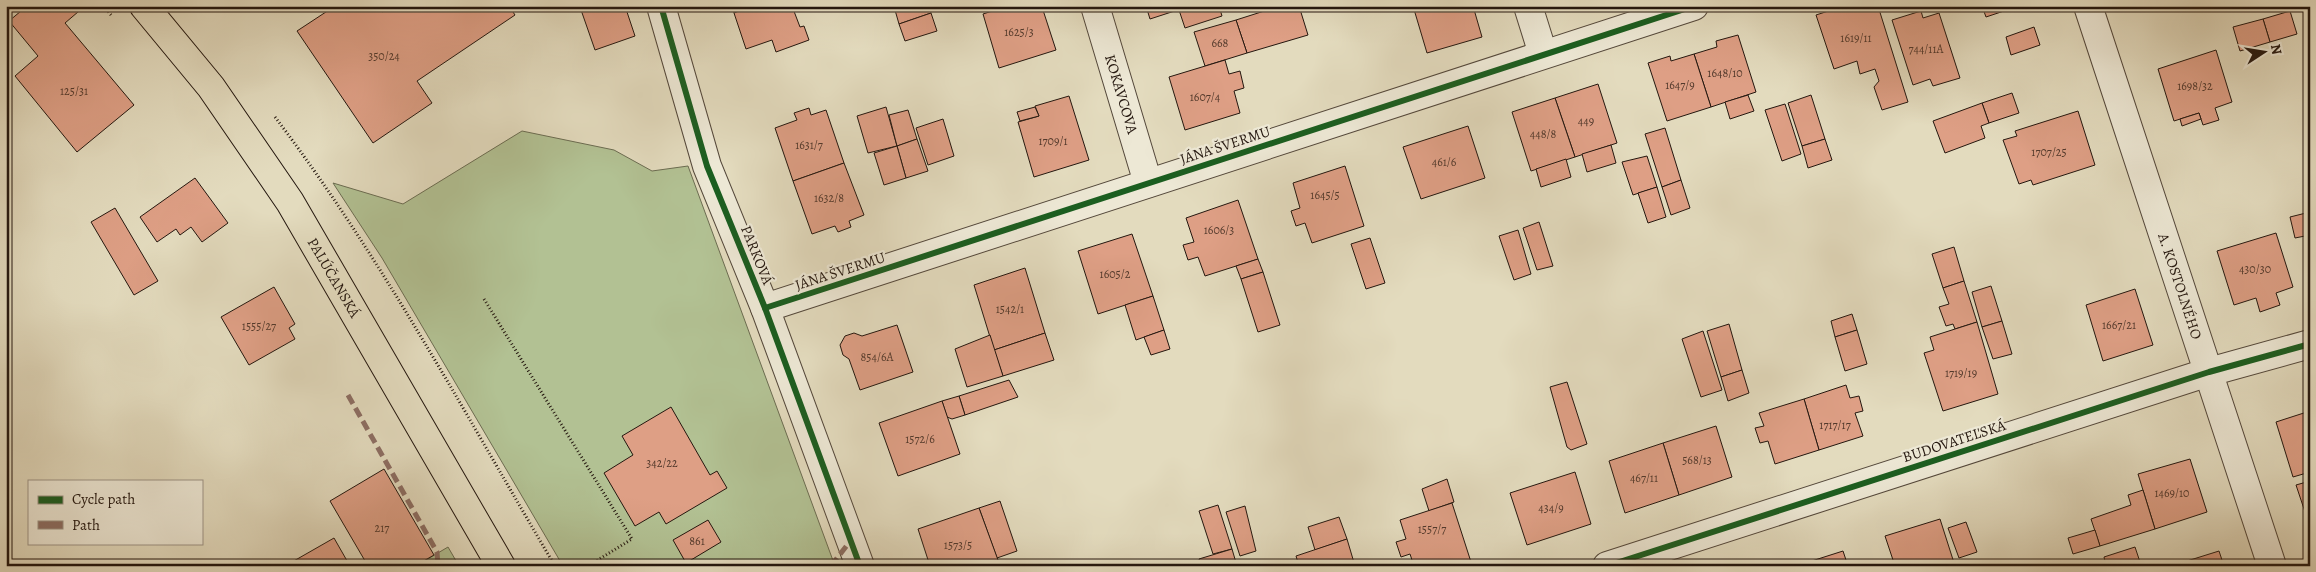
<svg xmlns="http://www.w3.org/2000/svg" width="2316" height="572" viewBox="0 0 2316 572" font-family="Alegreya,serif">
<rect width="100%" height="100%" fill="#e3dbbe"/>
<filter id="stains"><feTurbulence type="fractalNoise" baseFrequency=".004" numOctaves="4"/><feColorMatrix values="0 0 0 0 .2 0 0 0 0 .09 0 0 0 0 .02 0 0 0 .5 -.17"/></filter>
<radialGradient id="worn" r=".72"><stop offset=".6" stop-color="#630" stop-opacity="0"/><stop offset="1" stop-color="#630" stop-opacity=".3"/></radialGradient>
<g fill="#b2c193" stroke="#6b6c51">
<path d="M522,131L614,150L652,171L688,166L835,566H563L382,258L333,183L403,204Z"/>
<path d="M448,547L459,566H416Z"/>
</g>
<g fill="#de9f85" stroke="#24170f">
<path d="M27,6H85L65,23L134,105L77,152L15,76L38,56L9,21Z"/>
<path d="M335,6H379L382,12L390,6H509L515,15L417,81L432,103L373,143L297,31Z"/>
<path d="M625,6L635,36L595,50L580,7Z"/>
<path d="M731,6H752L734,13Z"/>
<path d="M752,6H792L800,27L804,26L809,40L776,52L772,40L746,49L734,13Z"/>
<path d="M905,6H929L931,13L899,24L895,10Z"/>
<path d="M1008,6H1025L1027,11L1042,7L1056,50L999,68L983,14Z"/>
<path d="M1025,6H1042V7L1027,11Z"/>
<path d="M1146,6H1190L1150,19Z"/>
<path d="M1190,6H1219L1222,16L1185,28L1179,10Z"/>
<path d="M1280,6H1299L1308,35L1247,53L1236,20Z"/>
<path d="M1413,6H1473L1482,37L1427,53Z"/>
<path d="M1844,6H1878L1908,102L1882,110L1874,87L1879,81L1875,69L1860,74L1857,61L1834,69L1816,15Z"/>
<path d="M1982,6H2019L1986,17Z"/>
<path d="M1921,11L1923,18L1939,13L1960,78L1933,86L1930,79L1913,85L1892,20Z"/>
<path d="M2290,11L2297,34L2270,42L2263,19Z"/>
<path d="M931,13L937,31L905,41L899,24Z"/>
<path d="M2263,19L2270,42L2240,51L2233,27Z"/>
<path d="M1236,20L1247,53L1205,66L1194,32Z"/>
<path d="M2034,27L2040,45L2011,55L2006,37Z"/>
<path d="M1738,35L1756,92L1711,107L1694,54L1717,47L1716,41Z"/>
<path d="M2216,50L2232,102L2215,108L2219,120L2203,125L2199,113L2174,121L2158,69Z"/>
<path d="M1694,54L1711,107L1667,121L1648,63L1670,56L1671,61Z"/>
<path d="M1225,60L1229,74L1240,71L1244,88L1234,91L1240,113L1185,130L1169,77Z"/>
<path d="M1598,84L1617,143L1575,157L1555,98Z"/>
<path d="M2012,93L2019,113L1989,123L1982,103Z"/>
<path d="M1748,95L1754,111L1730,119L1725,102Z"/>
<path d="M1811,95L1825,139L1802,146L1788,103Z"/>
<path d="M1069,96L1089,160L1034,177L1018,122L1039,116L1035,106Z"/>
<path d="M1555,98L1575,157L1531,171L1512,112Z"/>
<path d="M1982,103L1989,123L1981,126L1985,138L1945,153L1933,121Z"/>
<path d="M1785,104L1801,154L1782,161L1765,110Z"/>
<path d="M886,107L897,146L868,153L857,116Z"/>
<path d="M1035,107L1039,116L1020,121L1017,112Z"/>
<path d="M809,108L811,115L826,110L844,163L793,181L775,128L797,120L794,113Z"/>
<path d="M908,110L917,139L897,146L889,115Z"/>
<path d="M2078,111L2095,165L2033,185L2031,180L2019,184L2003,140L2017,136L2015,131Z"/>
<path d="M2199,113L2201,119L2182,126L2180,119Z"/>
<path d="M943,119L954,156L928,165L916,128Z"/>
<path d="M1468,126L1485,178L1421,199L1403,147Z"/>
<path d="M1665,128L1681,180L1662,187L1645,134Z"/>
<path d="M917,139L928,171L906,178L897,146Z"/>
<path d="M1825,139L1832,160L1808,168L1802,146Z"/>
<path d="M1611,145L1616,163L1587,172L1582,154Z"/>
<path d="M897,146L906,178L884,185L874,153Z"/>
<path d="M1647,156L1657,187L1633,195L1622,162Z"/>
<path d="M1566,159L1571,177L1541,187L1536,169Z"/>
<path d="M844,163L864,215L849,221L851,227L838,232L835,226L812,234L793,181Z"/>
<path d="M1345,166L1364,226L1312,243L1305,223L1296,226L1291,211L1300,208L1293,183Z"/>
<path d="M195,178L228,223L202,242L191,227L180,235L176,229L157,242L140,217Z"/>
<path d="M1681,180L1690,208L1671,215L1662,187Z"/>
<path d="M1657,187L1666,217L1648,223L1638,193Z"/>
<path d="M1238,200L1258,259L1205,276L1198,257L1188,260L1183,245L1194,242L1186,218Z"/>
<path d="M115,208L158,281L134,295L91,222Z"/>
<path d="M2310,212V235L2295,238L2290,217Z"/>
<path d="M1539,222L1553,266L1537,270L1523,228Z"/>
<path d="M1518,230L1531,274L1514,280L1499,236Z"/>
<path d="M2276,233L2293,287L2276,293L2280,305L2260,312L2256,298L2234,305L2217,251Z"/>
<path d="M1132,234L1153,296L1098,314L1078,251Z"/>
<path d="M1370,238L1385,283L1366,289L1351,244Z"/>
<path d="M1954,247L1964,281L1943,288L1932,254Z"/>
<path d="M1258,259L1263,272L1241,279L1236,266Z"/>
<path d="M1025,268L1045,333L994,350L974,285Z"/>
<path d="M1263,272L1280,325L1258,332L1241,279Z"/>
<path d="M1964,281L1977,322L1955,329L1953,324L1946,326L1939,307L1949,304L1943,288Z"/>
<path d="M1991,286L2002,321L1982,327L1972,292Z"/>
<path d="M274,287L295,324L289,328L295,339L249,365L221,317Z"/>
<path d="M2135,289L2153,345L2103,361L2086,305Z"/>
<path d="M1153,296L1164,330L1136,340L1125,305Z"/>
<path d="M1852,314L1857,330L1835,337L1831,321Z"/>
<path d="M2002,321L2012,354L1993,359L1982,327Z"/>
<path d="M1977,322L1998,394L1943,411L1924,353L1934,350L1930,337Z"/>
<path d="M1729,324L1742,370L1721,377L1707,331Z"/>
<path d="M897,325L913,372L860,390L849,359L843,355L840,345L845,336L854,333L862,336Z"/>
<path d="M1164,330L1170,349L1151,355L1144,337Z"/>
<path d="M1857,330L1867,364L1845,371L1835,337Z"/>
<path d="M1703,331L1722,390L1701,397L1682,339Z"/>
<path d="M1045,333L1054,360L1003,376L994,350Z"/>
<path d="M990,335L1003,376L967,387L955,349Z"/>
<path d="M1742,370L1749,393L1728,401L1721,377Z"/>
<path d="M1009,380L1018,397L965,415L959,396Z"/>
<path d="M1567,382L1587,444L1571,450L1567,447L1550,387Z"/>
<path d="M1846,385L1850,398L1859,396L1863,411L1855,413L1863,436L1819,450L1804,399Z"/>
<path d="M959,396L965,415L952,419L947,417L942,401Z"/>
<path d="M1804,399L1819,450L1775,464L1768,441L1760,443L1755,428L1764,426L1759,413Z"/>
<path d="M942,401L960,454L898,476L879,423Z"/>
<path d="M671,407L710,475L717,471L727,488L666,524L659,512L635,526L604,473L633,455L622,436Z"/>
<path d="M2310,411V472L2293,477L2276,422Z"/>
<path d="M1716,426L1732,477L1679,495L1663,443Z"/>
<path d="M1663,443L1679,495L1625,513L1609,461Z"/>
<path d="M2190,459L2207,512L2155,529L2138,474Z"/>
<path d="M384,469L434,555L415,566H368L330,501Z"/>
<path d="M1575,472L1591,524L1527,545L1510,493Z"/>
<path d="M1447,479L1454,502L1429,511L1422,489Z"/>
<path d="M2310,481V527L2296,485Z"/>
<path d="M2143,490L2155,529L2100,546L2091,519L2131,505L2128,495Z"/>
<path d="M1000,501L1017,551L997,558L979,508Z"/>
<path d="M1452,503L1471,562L1460,566H1414L1410,554L1401,557L1396,542L1406,539L1400,520Z"/>
<path d="M1218,505L1232,549L1213,554L1199,511Z"/>
<path d="M1245,506L1256,551L1240,556L1226,512Z"/>
<path d="M979,508L998,560L982,566H930L918,529Z"/>
<path d="M1339,517L1347,539L1315,550L1308,527Z"/>
<path d="M1940,519L1955,566H1885L1894,563L1885,536Z"/>
<path d="M708,520L721,542L686,563L673,540Z"/>
<path d="M1966,522L1977,552L1959,558L1948,528Z"/>
<path d="M2095,530L2100,546L2073,554L2068,538Z"/>
<path d="M334,538L350,566H285Z"/>
<path d="M1347,539L1355,566H1299L1296,556Z"/>
<path d="M2135,547L2141,565L2106,566L2104,557Z"/>
<path d="M1232,549L1237,566H1201L1199,559Z"/>
<path d="M1843,551L1848,566H1796Z"/>
<path d="M2219,551L2224,566H2171Z"/>
</g>
<g fill="none" stroke-linecap="round" stroke-linejoin="round">
<g stroke="#54483b" stroke-width="30">
<g id="street">
<path d="M661,6L707,166L765,308L860,566"/>
<path id="s1" d="M1095,6L1148,183"/>
<path d="M1528,6L1543,54"/>
<path id="s2" d="M2088,6L2272,566"/>
<path d="M765,308L1694,6"/>
<path d="M1607,566L2209,372L2310,344"/>
</g>
</g>
<g stroke="#24170f" stroke-width="30">
<g id="primary">
<path id="s3" d="M144,6L211,87L290,202L501,566"/>
</g>
</g>
<g stroke="#24170f" stroke-width="3" stroke-dasharray="1 2.5" stroke-linecap="butt">
<path d="M104,6L111,15"/>
<path d="M6,15L16,6"/>
<path d="M275,117C382,258 465,414 555,566"/>
<path d="M484,299L632,539L588,566"/>
</g>
<use href="#street" stroke="#ede8d5" stroke-width="28"/>
<use href="#primary" stroke="#e3dbbe" stroke-width="28"/>
<g stroke="#8d6e63" stroke-width="5" stroke-dasharray="10 5" stroke-linecap="butt">
<path d="M348,395L437,552L438,566"/>
<path d="M831,566L851,540"/>
</g>
<g stroke="#ede8d5" stroke-width="9">
<g id="cycleway">
<path d="M661,6L707,166L765,308L860,566"/>
<path d="M765,308L1694,6"/>
<path d="M1607,566L2209,372L2310,344"/>
</g>
</g>
<use href="#cycleway" stroke="#1b5e20" stroke-width="6"/>
</g>
<g text-anchor="middle" stroke-width="4.5" stroke-linejoin="round" paint-order="stroke">
<g font-size="12" fill="#52392c">
<text x="1019" y="36">1625/3</text>
<text x="1856" y="42">1619/11</text>
<text x="1220" y="47">668</text>
<text x="1926" y="53">744/11A</text>
<text x="384" y="60">350/24</text>
<text x="1725" y="77">1648/10</text>
<text x="1680" y="89">1647/9</text>
<text x="2195" y="90">1698/32</text>
<text x="74" y="95">125/31</text>
<text x="1205" y="101">1607/4</text>
<text x="1586" y="125">449</text>
<text x="1543" y="138">448/8</text>
<text x="1053" y="145">1709/1</text>
<text x="809" y="149">1631/7</text>
<text x="2049" y="156">1707/25</text>
<text x="1444" y="166">461/6</text>
<text x="1325" y="199">1645/5</text>
<text x="829" y="202">1632/8</text>
<text x="1219" y="234">1606/3</text>
<text x="2255" y="273">430/30</text>
<text x="1115" y="278">1605/2</text>
<text x="1010" y="313">1542/1</text>
<text x="2119" y="329">1667/21</text>
<text x="259" y="330">1555/27</text>
<text x="877" y="361">854/6A</text>
<text x="1961" y="377">1719/19</text>
<text x="1835" y="429">1717/17</text>
<text x="920" y="443">1572/6</text>
<text x="1697" y="464">568/13</text>
<text x="662" y="467">342/22</text>
<text x="1644" y="482">467/11</text>
<text x="2172" y="497">1469/10</text>
<text x="1551" y="512">434/9</text>
<text x="382" y="532">217</text>
<text x="1432" y="533">1557/7</text>
<text x="697" y="545">861</text>
<text x="958" y="549">1573/5</text>
</g>
<g font-size="15" fill="#24170f" stroke="#ede8d5">
<text dy="5" stroke="none"><textPath href="#s1" startOffset="92">KOKAVCOVA</textPath></text>
<text transform="translate(1225 145) rotate(-18)" y="5">JÁNA ŠVERMU</text>
<text transform="translate(757 255) rotate(68)" y="5">PARKOVÁ</text>
<text transform="translate(840 271) rotate(-18)" y="5">JÁNA ŠVERMU</text>
<text dy="5" stroke="none"><textPath href="#s3" startOffset="332">PALÚČANSKÁ</textPath></text>
<text dy="5" stroke="none"><textPath href="#s2" startOffset="295">A. KOSTOLNÉHO</textPath></text>
<text transform="translate(1954 441) rotate(-18)" y="5">BUDOVATEĽSKÁ</text>
</g>
</g>
<rect width="2316" height="572" fill="none" stroke="#e3dbbe" stroke-width="25"/>
<rect x="8" y="8" width="2301" height="557" fill="none" stroke="#24170f" stroke-width="2.5"/>
<rect x="12" y="12" width="2291" height="547" fill="none" stroke="#24170f"/>
<rect x="28" y="480" width="175" height="65" fill="#ede8d5" stroke="#9d9486"/>
<rect x="38" y="496" width="25" height="8" fill="#1b5e20" stroke="#9d9486"/>
<text x="72" y="504" font-size="15" fill="#24170f">Cycle path</text>
<rect x="38" y="521" width="25" height="8" fill="#8d6e63" stroke="#9d9486"/>
<text x="72" y="530" font-size="15" fill="#24170f">Path</text>
<g transform="translate(2264 52) rotate(78)" stroke="#ede8d5" stroke-width="4" paint-order="stroke">
<path d="M0-4L9 19L0 12L-9 19Z" fill="#24170f"/>
<text y="-8" font-size="14" font-weight="bold" text-anchor="middle" fill="#24170f">N</text>
</g>
<rect width="100%" height="100%" filter="url(#stains)"/>
<rect width="100%" height="100%" fill="url(#worn)"/>
</svg>
